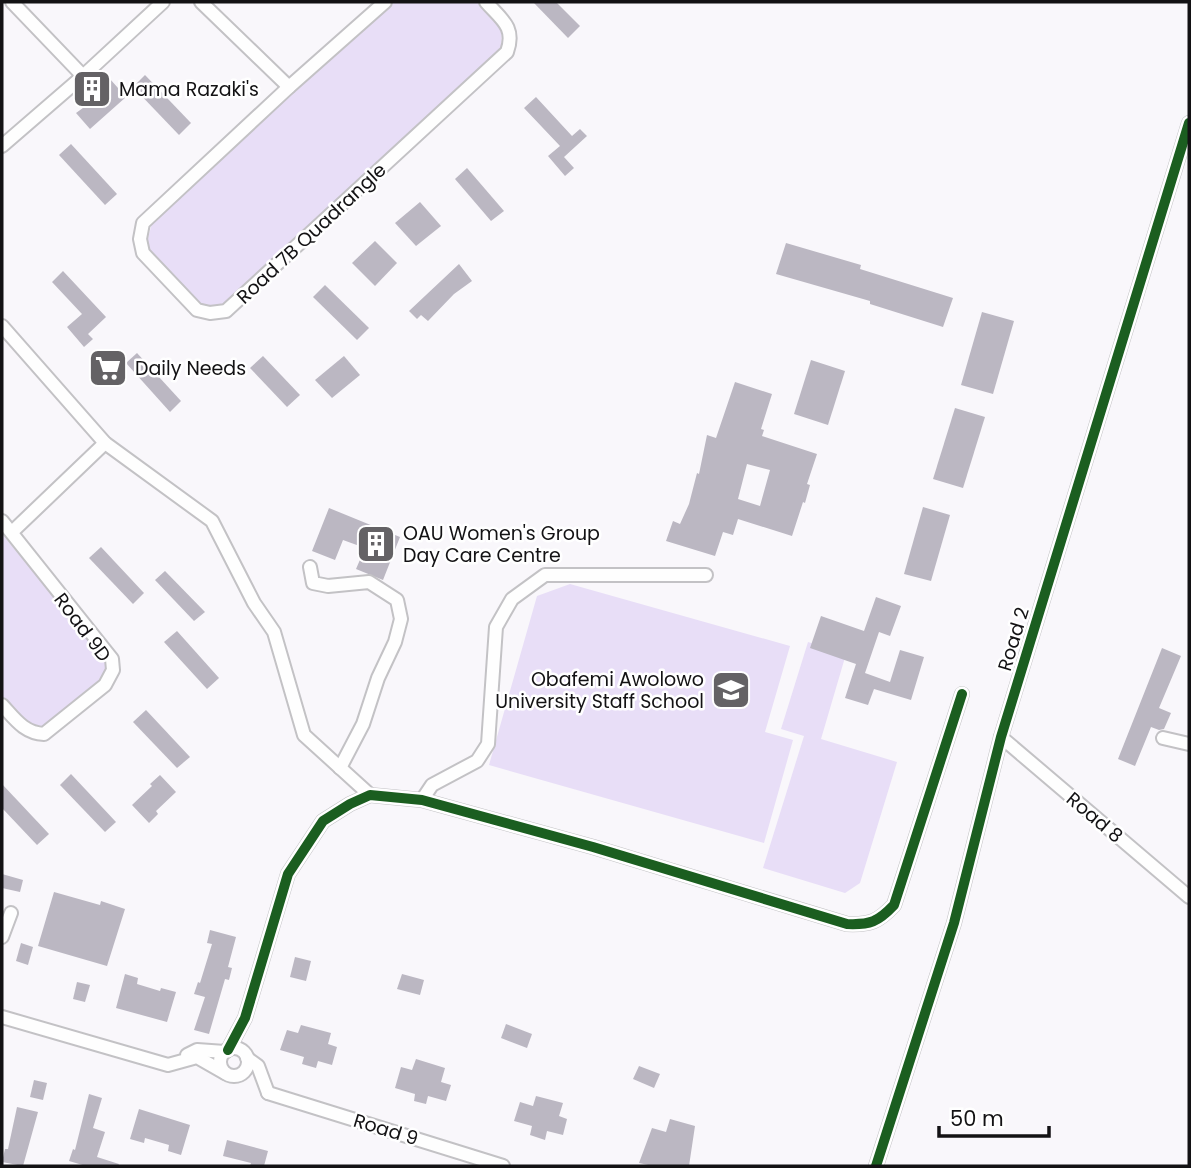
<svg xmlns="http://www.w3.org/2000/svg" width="1191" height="1168" viewBox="0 0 1191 1168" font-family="Poppins,sans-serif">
<rect width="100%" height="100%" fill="#f9f7fb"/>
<g fill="#e8def7">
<path d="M393,2H477L502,29L501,51L224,307C216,308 209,308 201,305C189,300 153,259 146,246L152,223Z"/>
<path d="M2,534L105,658L107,665L103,679L44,729L33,728L2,699Z"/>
<path d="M570,584L790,646L765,732L793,740L764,843L489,765L537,596Z"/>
<path d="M808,642L846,654L821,739L897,762L860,883L845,893L763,868L804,736L781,729Z"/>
</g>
<g fill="#bbb7c2" fill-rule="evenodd">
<path d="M533,2H556L580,26L568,38Z"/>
<path d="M145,75L191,123L179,135L133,87Z"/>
<path d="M110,79L126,97L90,129L76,113L94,100L91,96Z"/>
<path d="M536,97L572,136L580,129L587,136L564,157L574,168L565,176L548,156L560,146L524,108Z"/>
<path d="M71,144L117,194L105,205L59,155Z"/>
<path d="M467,168L504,211L491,221L455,179Z"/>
<path d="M420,202L441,226L416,246L395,223Z"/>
<path d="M375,241L397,263L375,286L352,263Z"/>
<path d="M786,243L861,265L860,269L953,298L943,327L870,304V301L776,274Z"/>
<path d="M459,264L472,281L454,294L428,321L421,315L417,319L409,311Z"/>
<path d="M63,271L106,317L88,334L93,339L84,347L67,327L82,314L52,282Z"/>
<path d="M325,285L369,328L357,340L313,297Z"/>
<path d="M982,312L1014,321L993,394L961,385Z"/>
<path d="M137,353L181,401L170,412L126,363Z"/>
<path d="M104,355L121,372L112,380L95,363Z"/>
<path d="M263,356L300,395L287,407L250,368Z"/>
<path d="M344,356L360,375L332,398L315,380Z"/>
<path d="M811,360L845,371L828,425L794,414Z"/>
<path d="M735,382L772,394L761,429L764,430L762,436L817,454L807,484L810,485L805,503L803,502L792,536L738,519L733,535L723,532L715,556L666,541L673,521L680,524L689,504L697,473L699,474L707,435L716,438ZM747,464L770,470L760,506L738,499Z"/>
<path d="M955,408L985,417L963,488L933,479Z"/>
<path d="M923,507L950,515L931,581L904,574Z"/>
<path d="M329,508L400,537L383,580L356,569L365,548L343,540L335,560L312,551Z"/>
<path d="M101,547L144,593L133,604L89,558Z"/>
<path d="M165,571L205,612L194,621L155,580Z"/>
<path d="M876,597L901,606L890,636L879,632L865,673L890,682L900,650L924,657L911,700L874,689L868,705L845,698L856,664L810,648L821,616L864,631Z"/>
<path d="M177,631L219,678L207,689L164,642Z"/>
<path d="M1162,648L1181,656L1159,708L1171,713L1164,729L1159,730L1151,727L1135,766L1118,759Z"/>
<path d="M146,710L190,757L177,768L133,722Z"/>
<path d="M71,774L116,822L105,832L60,785Z"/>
<path d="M160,775L176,792L156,811L158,814L149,823L132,805L152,786L150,784Z"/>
<path d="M2,784L49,834L37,845L2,808Z"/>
<path d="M2,874L23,880L20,892L2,888Z"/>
<path d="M54,892L100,905L101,901L125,909L107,966L38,946Z"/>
<path d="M210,930L236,937L228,967L232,968L229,980L225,979L209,1034L194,1030L205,997L194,994L198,982L200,983L212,944L207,943Z"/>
<path d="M21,943L33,947L28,965L16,961Z"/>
<path d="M295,957L311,961L306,981L290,977Z"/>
<path d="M125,974L138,978L137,984L160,991L161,988L176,992L167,1022L116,1008Z"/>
<path d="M402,974L424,980L420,995L397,989Z"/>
<path d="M77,982L90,985L85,1002L73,999Z"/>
<path d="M506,1024L532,1034L527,1048L501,1038Z"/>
<path d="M301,1025L331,1033L328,1044L337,1047L332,1065L318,1061L316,1068L302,1064L304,1057L280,1050L287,1030L298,1033Z"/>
<path d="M416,1059L445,1068L441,1082L451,1085L446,1101L428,1096L426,1104L414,1101L415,1094L395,1088L401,1067L412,1070Z"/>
<path d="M639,1066L660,1074L654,1088L633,1079Z"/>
<path d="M34,1080L47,1083L43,1100L30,1097Z"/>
<path d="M89,1094L102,1098L93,1128L105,1132L97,1157L119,1164L118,1166H86L69,1161L73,1149L75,1150Z"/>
<path d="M536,1096L563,1103L559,1116L567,1119L563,1135L547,1131L545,1140L530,1135L532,1126L514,1121L520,1102L533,1106Z"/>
<path d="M17,1107L38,1112L23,1166L2,1162L5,1149H8Z"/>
<path d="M139,1109L190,1125L181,1155L168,1151L169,1145L145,1138L144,1143L130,1139Z"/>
<path d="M670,1119L695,1126L689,1166H653L639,1163L652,1128L666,1132Z"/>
<path d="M227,1140L268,1151L264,1166H250L251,1163L223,1156Z"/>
</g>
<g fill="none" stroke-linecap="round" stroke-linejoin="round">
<g stroke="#c3c2c5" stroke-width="16">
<g id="minor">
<path d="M12,2L83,76"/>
<path d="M201,2L289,87"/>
<path d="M385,2L289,87L143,223L140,239L143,253L197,310L210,313L226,311L507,52C516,27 501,19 486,2"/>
<path d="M2,146L83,76L163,2"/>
<path d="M2,326L105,443L212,521L254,603L274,632L304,735L370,795"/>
<path d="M2,521L112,659L113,670L105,685L44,734C24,733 15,719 2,705"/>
<path d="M12,532L105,443"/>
<path d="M310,567L313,583L328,586L369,582L397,600L401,619L395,642L378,678L363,724L340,768"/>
<path d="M1001,737L1189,897"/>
<path d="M1163,738L1189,744"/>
<path d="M422,800L432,785L477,761L488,744L496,627L512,599L545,575H706"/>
<path d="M2,937L11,913"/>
<path d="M2,1017L168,1065L197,1057L225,1073"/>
<circle cx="234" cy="1062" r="14"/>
<path d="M228,1050L245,1018L288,874L323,821L350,804L370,795L422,800L593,847L847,924C870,925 878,922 894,905L962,694"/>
<path d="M187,1055L197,1050L225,1052"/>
<path d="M247,1058L258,1066L268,1093"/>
<path d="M268,1093L503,1166"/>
<path d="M876,1166L954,923L1001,737L1189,123"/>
</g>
</g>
<use href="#minor" stroke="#fefefe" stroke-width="12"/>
<g stroke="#fff" stroke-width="15">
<g id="cycleway">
<path d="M228,1050L245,1018L288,874L323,821L350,804L370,795L422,800L593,847L847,924C870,925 878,922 894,905L962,694"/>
<path d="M876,1166L954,923L1001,737L1189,123"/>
</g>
</g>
<use href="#cycleway" stroke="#1b5e20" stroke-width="10"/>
</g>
<defs>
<g id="building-square" transform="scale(2.0125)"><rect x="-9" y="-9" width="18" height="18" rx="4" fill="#646265" stroke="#fff"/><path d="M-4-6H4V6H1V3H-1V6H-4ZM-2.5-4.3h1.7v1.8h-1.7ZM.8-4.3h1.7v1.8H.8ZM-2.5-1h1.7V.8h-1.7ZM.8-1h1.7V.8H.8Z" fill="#fff"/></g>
<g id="supermarket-square" transform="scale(2.0125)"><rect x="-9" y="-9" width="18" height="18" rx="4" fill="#646265" stroke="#fff"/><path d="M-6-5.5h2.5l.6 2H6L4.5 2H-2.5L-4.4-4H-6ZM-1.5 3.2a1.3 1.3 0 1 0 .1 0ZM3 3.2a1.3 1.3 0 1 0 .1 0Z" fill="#fff"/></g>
<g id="school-square" transform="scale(2.0125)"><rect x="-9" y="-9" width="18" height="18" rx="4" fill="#646265" stroke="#fff"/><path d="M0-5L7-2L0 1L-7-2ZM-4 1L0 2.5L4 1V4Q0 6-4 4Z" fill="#fff"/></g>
</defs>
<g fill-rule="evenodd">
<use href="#building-square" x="92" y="89"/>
<use href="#supermarket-square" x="108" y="368"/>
<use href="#building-square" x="376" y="544"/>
<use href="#school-square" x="731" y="690"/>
</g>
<g text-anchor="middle" stroke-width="5" stroke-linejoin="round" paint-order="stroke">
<g font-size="19" fill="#131214" stroke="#fff" text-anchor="start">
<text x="119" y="96">Mama Razaki's</text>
<text x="135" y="375">Daily Needs</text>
<text x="403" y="540">OAU Women's Group<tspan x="403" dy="22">Day Care Centre</tspan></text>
<text x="704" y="686" text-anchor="end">Obafemi Awolowo<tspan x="704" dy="22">University Staff School</tspan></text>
</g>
<g font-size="19" fill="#131214" stroke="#fff">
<text transform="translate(311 233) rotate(-43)" y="7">Road 7B Quadrangle</text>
<text transform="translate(83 627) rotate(53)" y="7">Road 9D</text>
<text transform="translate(1013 639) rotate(-73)" y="7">Road 2</text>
<text transform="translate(1095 817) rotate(40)" y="7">Road 8</text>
<text transform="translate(386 1129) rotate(17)" y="7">Road 9</text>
</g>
</g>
<rect width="1191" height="1168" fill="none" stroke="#131214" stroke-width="7"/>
<path d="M939 1126v10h110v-10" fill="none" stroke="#131214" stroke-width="3.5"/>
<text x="950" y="1126" font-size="21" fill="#131214" stroke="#ffffff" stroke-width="5" paint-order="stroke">50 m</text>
</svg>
